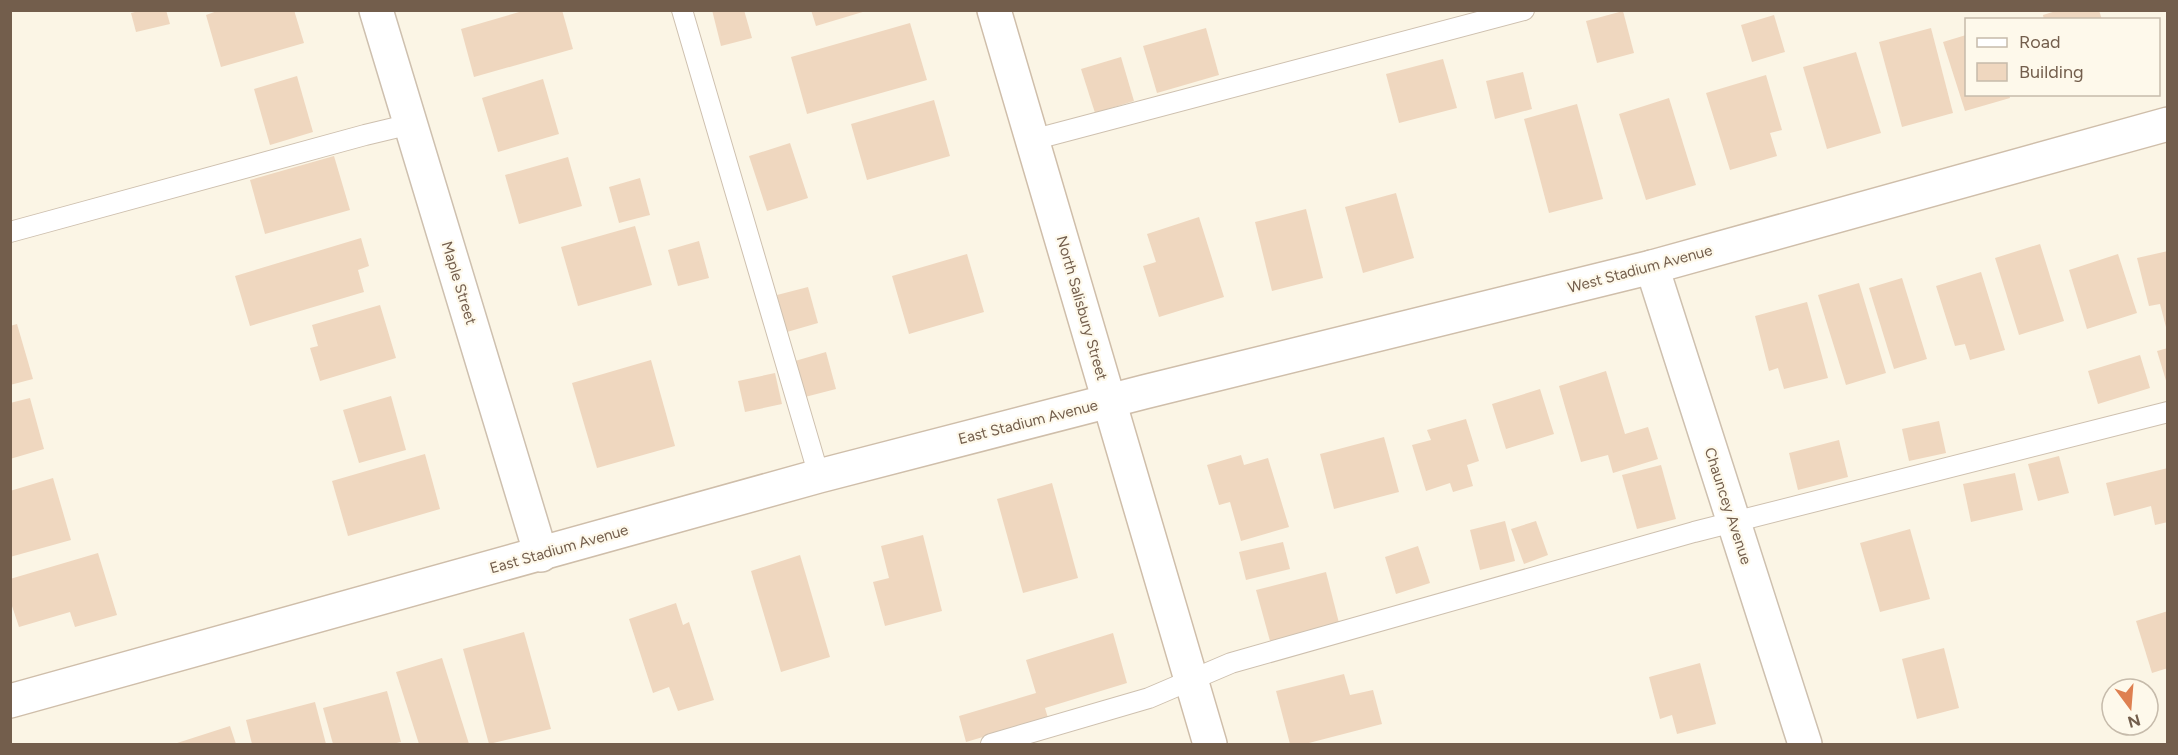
<svg xmlns="http://www.w3.org/2000/svg" width="2178" height="755" viewBox="0 0 2178 755" font-family="Figtree,sans-serif">
<rect width="100%" height="100%" fill="#fbf5e5"/>
<g fill="#efd7bf">
<path d="M143,10H166L170,24L136,32L131,13Z"/>
<path d="M220,10H294L304,43L221,67L206,15Z"/>
<path d="M526,10H562L573,49L474,77L461,29Z"/>
<path d="M712,10H744L752,38L721,46Z"/>
<path d="M811,10H866V11L816,26Z"/>
<path d="M2059,10H2099L2102,20H2044L2043,15Z"/>
<path d="M1623,11L1634,53L1597,63L1586,21Z"/>
<path d="M1774,15L1785,52L1752,62L1741,25Z"/>
<path d="M910,23L927,80L807,114L791,57Z"/>
<path d="M1206,28L1219,75L1157,93L1143,46Z"/>
<path d="M1931,28L1953,113L1902,127L1879,42Z"/>
<path d="M1966,35V94H2009L2010,98L1965,111L1943,42Z"/>
<path d="M1856,52L1881,133L1827,149L1803,67Z"/>
<path d="M1121,57L1134,101L1095,113L1081,69Z"/>
<path d="M1443,59L1457,108L1399,123L1386,74Z"/>
<path d="M1523,72L1532,109L1495,119L1486,81Z"/>
<path d="M1766,75L1782,130L1770,133L1777,156L1730,170L1706,93Z"/>
<path d="M297,76L313,132L270,145L254,89Z"/>
<path d="M543,79L559,134L498,152L482,98Z"/>
<path d="M1669,98L1696,185L1646,200L1619,114Z"/>
<path d="M934,100L950,156L867,180L851,124Z"/>
<path d="M1577,104L1603,199L1549,213L1524,119Z"/>
<path d="M790,143L808,198L767,211L749,156Z"/>
<path d="M334,156L350,210L265,234L250,180Z"/>
<path d="M568,157L582,206L519,224L505,175Z"/>
<path d="M640,178L650,215L619,223L609,187Z"/>
<path d="M1396,193L1414,258L1363,273L1345,207Z"/>
<path d="M1306,209L1323,278L1272,291L1255,222Z"/>
<path d="M1199,217L1224,297L1159,317L1143,266L1156,262L1147,234Z"/>
<path d="M635,226L652,285L578,306L561,247Z"/>
<path d="M361,238L369,266L358,270L364,292L250,326L235,276Z"/>
<path d="M699,241L709,278L678,286L668,250Z"/>
<path d="M2040,244L2064,321L2019,335L1995,258Z"/>
<path d="M2168,251V331H2167L2160,304L2149,306L2137,258Z"/>
<path d="M967,254L984,312L909,334L892,276Z"/>
<path d="M2118,254L2137,313L2087,329L2069,270Z"/>
<path d="M1981,272L2005,350L1970,360L1965,344L1955,346L1936,286Z"/>
<path d="M1902,278L1927,359L1894,369L1869,288Z"/>
<path d="M1859,283L1886,373L1846,385L1818,295Z"/>
<path d="M808,287L818,323L787,332L777,295Z"/>
<path d="M1807,302L1828,378L1784,389L1778,368L1769,371L1755,316Z"/>
<path d="M380,305L396,358L320,381L310,348L318,346L312,325Z"/>
<path d="M17,324L33,379L10,385V326Z"/>
<path d="M2168,348V384H2167L2157,351Z"/>
<path d="M826,352L836,389L805,397L795,361Z"/>
<path d="M2140,355L2150,388L2098,404L2088,371Z"/>
<path d="M651,360L675,446L597,468L572,383Z"/>
<path d="M1606,371L1625,434L1648,427L1658,459L1613,473L1608,455L1581,462L1559,386Z"/>
<path d="M775,373L782,404L745,412L738,381Z"/>
<path d="M1540,389L1554,434L1506,449L1492,404Z"/>
<path d="M391,396L406,450L359,463L343,410Z"/>
<path d="M30,398L44,449L10,459V403Z"/>
<path d="M1466,419L1479,461L1467,465L1473,486L1453,492L1450,483L1426,491L1412,445L1431,440L1427,430Z"/>
<path d="M1939,421L1946,453L1909,461L1902,429Z"/>
<path d="M1384,437L1399,492L1334,509L1320,454Z"/>
<path d="M1839,440L1848,477L1798,490L1789,453Z"/>
<path d="M425,454L440,509L348,536L332,481Z"/>
<path d="M1241,455L1244,465L1268,458L1289,527L1241,541L1230,502L1219,505L1207,465Z"/>
<path d="M2059,456L2069,493L2038,501L2028,464Z"/>
<path d="M1661,465L1676,519L1637,529L1622,475Z"/>
<path d="M2168,468V522L2155,525L2151,506L2114,516L2106,483Z"/>
<path d="M2015,473L2023,510L1971,522L1963,484Z"/>
<path d="M53,478L71,540L10,557V491Z"/>
<path d="M1052,483L1078,578L1023,593L997,499Z"/>
<path d="M1505,521L1515,561L1480,570L1470,530Z"/>
<path d="M1536,521L1548,555L1524,564L1511,529Z"/>
<path d="M1910,529L1930,599L1880,612L1860,543Z"/>
<path d="M923,535L942,611L885,626L873,582L889,578L881,546Z"/>
<path d="M1283,542L1290,569L1246,580L1239,552Z"/>
<path d="M1418,546L1430,583L1396,594L1385,557Z"/>
<path d="M98,553L117,615L75,627L70,612L19,627L10,600V579Z"/>
<path d="M800,555L830,657L781,672L751,571Z"/>
<path d="M1326,572L1339,623L1270,641L1256,590Z"/>
<path d="M676,603L683,625L689,622L714,700L678,711L669,687L653,693L629,619Z"/>
<path d="M2168,611V668L2152,673L2136,621Z"/>
<path d="M524,632L551,729L489,744L463,649Z"/>
<path d="M1113,633L1127,683L1045,708L1048,718L966,742L959,716L1036,693L1026,660Z"/>
<path d="M1944,648L1959,708L1917,719L1902,659Z"/>
<path d="M442,658L469,744H419L396,672Z"/>
<path d="M1700,663L1716,724L1677,734L1672,715L1660,719L1649,677Z"/>
<path d="M1344,674L1350,695L1373,690L1382,724L1305,744H1290L1276,691Z"/>
<path d="M387,691L401,742L392,744H333L323,708Z"/>
<path d="M315,702L326,744H252L246,720Z"/>
<path d="M230,726L236,744H174Z"/>
</g>
<g fill="none" stroke-linecap="round" stroke-linejoin="round">
<g stroke="#cec0af" stroke-width="22">
<g id="lane">
<path d="M682,10L819,476"/>
<path d="M1032,140L1524,10"/>
<path d="M10,232L365,135L411,124"/>
<path d="M991,744L1149,698L1231,663L1694,532L2168,412"/>
</g>
</g>
<g stroke="#cec0af" stroke-width="36">
<g id="street">
<path d="M376,10L541,555"/>
<path d="M1652,267L1805,744"/>
</g>
</g>
<g stroke="#cfbeaa" stroke-width="36">
<g id="secondary">
<path d="M994,10L1210,744"/>
<path d="M10,701L819,476L1144,392L1652,267L2168,124"/>
</g>
</g>
<use href="#lane" stroke="#fff" stroke-width="20"/>
<use href="#street" stroke="#fff" stroke-width="33"/>
<use href="#secondary" stroke="#fff" stroke-width="33"/>
</g>
<g text-anchor="middle" stroke-width="4.5" stroke-linejoin="round" paint-order="stroke">
<g font-size="15" fill="#735e4c" stroke="#fef9eb">
<text transform="translate(1640 269) rotate(-15)" y="5">West Stadium Avenue</text>
<text transform="translate(459 283) rotate(73)" y="5">Maple Street</text>
<text transform="translate(1082 308) rotate(74)" y="5">North Salisbury Street</text>
<text transform="translate(1028 422) rotate(-14)" y="5">East Stadium Avenue</text>
<text transform="translate(1728 506) rotate(72)" y="5">Chauncey Avenue</text>
<text transform="translate(559 549) rotate(-16)" y="5">East Stadium Avenue</text>
</g>
</g>
<rect width="2178" height="755" fill="none" stroke="#735e4c" stroke-width="24"/>
<rect x="1965" y="18" width="195" height="78" fill="#fef9eb" stroke="#c6bbab" stroke-width="1.5"/>
<rect x="1977" y="38" width="30" height="9" fill="#ffffff" stroke="#c6bbab" stroke-width="1.5"/>
<text x="2019" y="48" font-size="18" fill="#735e4c">Road</text>
<rect x="1977" y="63" width="30" height="18" fill="#efd7bf" stroke="#c6bbab" stroke-width="1.5"/>
<text x="2019" y="78" font-size="18" fill="#735e4c">Building</text>
<g transform="translate(2130 707) rotate(164)"><circle r="28" fill="#fef9eb" stroke="#c6bbab" stroke-width="1.5"/>
<path d="M0-4.5L10 22L0 15L-10 22Z" fill="#de8051"/>
<text y="-9" font-size="16" font-weight="bold" text-anchor="middle" fill="#735e4c">N</text>
</g>
</svg>
